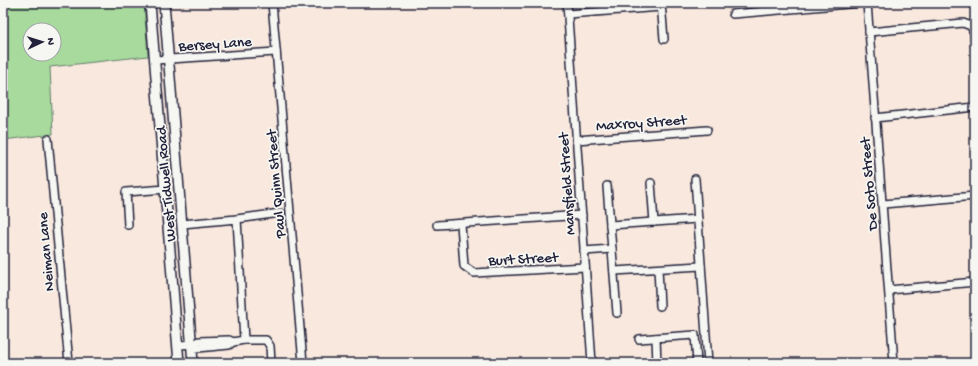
<svg xmlns="http://www.w3.org/2000/svg" width="978" height="366" viewBox="0 0 978 366" font-family="'Gochi Hand',sans-serif">
<rect width="100%" height="100%" fill="#f8e8dd"/>
<filter id="ink" filterUnits="userSpaceOnUse"><feTurbulence type="fractalNoise" baseFrequency=".025" numOctaves="2"/><feDisplacementMap in="SourceGraphic" scale="8" xChannelSelector="R" yChannelSelector="G"/><feConvolveMatrix kernelMatrix="1 2 1 2 8 2 1 2 1" color-interpolation-filters="sRGB"/></filter>
<g filter="url(#ink)">
<path fill="#a7da9c" stroke="#647e6c" fill-rule="evenodd" d="M3,3H144L148,56L50,67L53,134L3,140ZM30,30H54V54H30Z"/>
<g fill="none" stroke-linecap="round" stroke-linejoin="round">
<g stroke="#22223b" stroke-width="10">
<g id="minor">
<path d="M272,3L303,363"/>
<path d="M567,3L592,363"/>
<path d="M661,3L664,39"/>
<path d="M867,3L894,363"/>
<path d="M568,14L661,7"/>
<path d="M733,14L860,3"/>
<path d="M869,32L963,23L971,26L974,33L975,45"/>
<path d="M155,60L276,52"/>
<path d="M875,118L975,107"/>
<path d="M48,139L69,363"/>
<path d="M576,140L707,130"/>
<path d="M695,179L708,363"/>
<path d="M651,183L654,222"/>
<path d="M607,186L617,313"/>
<path d="M883,204L975,196"/>
<path d="M237,219L280,213"/>
<path d="M182,224L237,219L244,340L233,342L229,345L198,348L196,344"/>
<path d="M461,224L464,266L474,273L585,267"/>
<path d="M128,225L126,192L166,189"/>
<path d="M437,225L582,215"/>
<path d="M610,225L698,219"/>
<path d="M584,251L612,249"/>
<path d="M658,269L660,306"/>
<path d="M614,271L701,266"/>
<path d="M889,290L975,282"/>
<path d="M656,338L657,363"/>
<path d="M639,339L695,335L697,363"/>
<path d="M244,340H266L270,346L271,363"/>
<path d="M178,345L196,344L199,341L229,340L233,342"/>
</g>
</g>
<g stroke="#22223b" stroke-width="12">
<g id="major">
<path d="M150,3L179,363"/>
<path d="M164,3L193,363"/>
</g>
</g>
<use href="#minor" stroke="#f6f6f2" stroke-width="7"/>
<use href="#major" stroke="#f6f6f2" stroke-width="9"/>
</g>
</g>
<g text-anchor="middle" stroke-width="3.5" stroke-linejoin="round" paint-order="stroke">
<g font-size="15" fill="#22223b" stroke="#f6f6f2">
<text transform="translate(215 43) rotate(-4)" y="5">Bersey Lane</text>
<text transform="translate(641 122) rotate(-4)" y="5">Maxroy Street</text>
<text transform="translate(165 184) rotate(-95)" y="5">West Tidwell Road</text>
<text transform="translate(275 184) rotate(-95)" y="5">Paul Quinn Street</text>
<text transform="translate(566 184) rotate(-94)" y="5">Mansfield Street</text>
<text transform="translate(868 184) rotate(-95)" y="5">De Soto Street</text>
<text transform="translate(45 252) rotate(-95)" y="5">Neiman Lane</text>
<text transform="translate(523 258) rotate(-3)" y="5">Burt Street</text>
</g>
</g>
<rect width="978" height="366" fill="none" stroke="#f6f6f2" stroke-width="16"/>
<rect x="8" y="8" width="962" height="350" fill="none" stroke="#22223b" stroke-width="1.5" filter="url(#ink)"/>
<g transform="translate(42 42) rotate(86)"><circle r="19" fill="#f6f6f2" stroke="#a1a1a9"/>
<path d="M0-3L7 15L0 10L-7 15Z" fill="#22223b"/>
<text y="-6" font-size="11" font-weight="bold" text-anchor="middle" fill="#22223b">N</text>
</g>
</svg>
